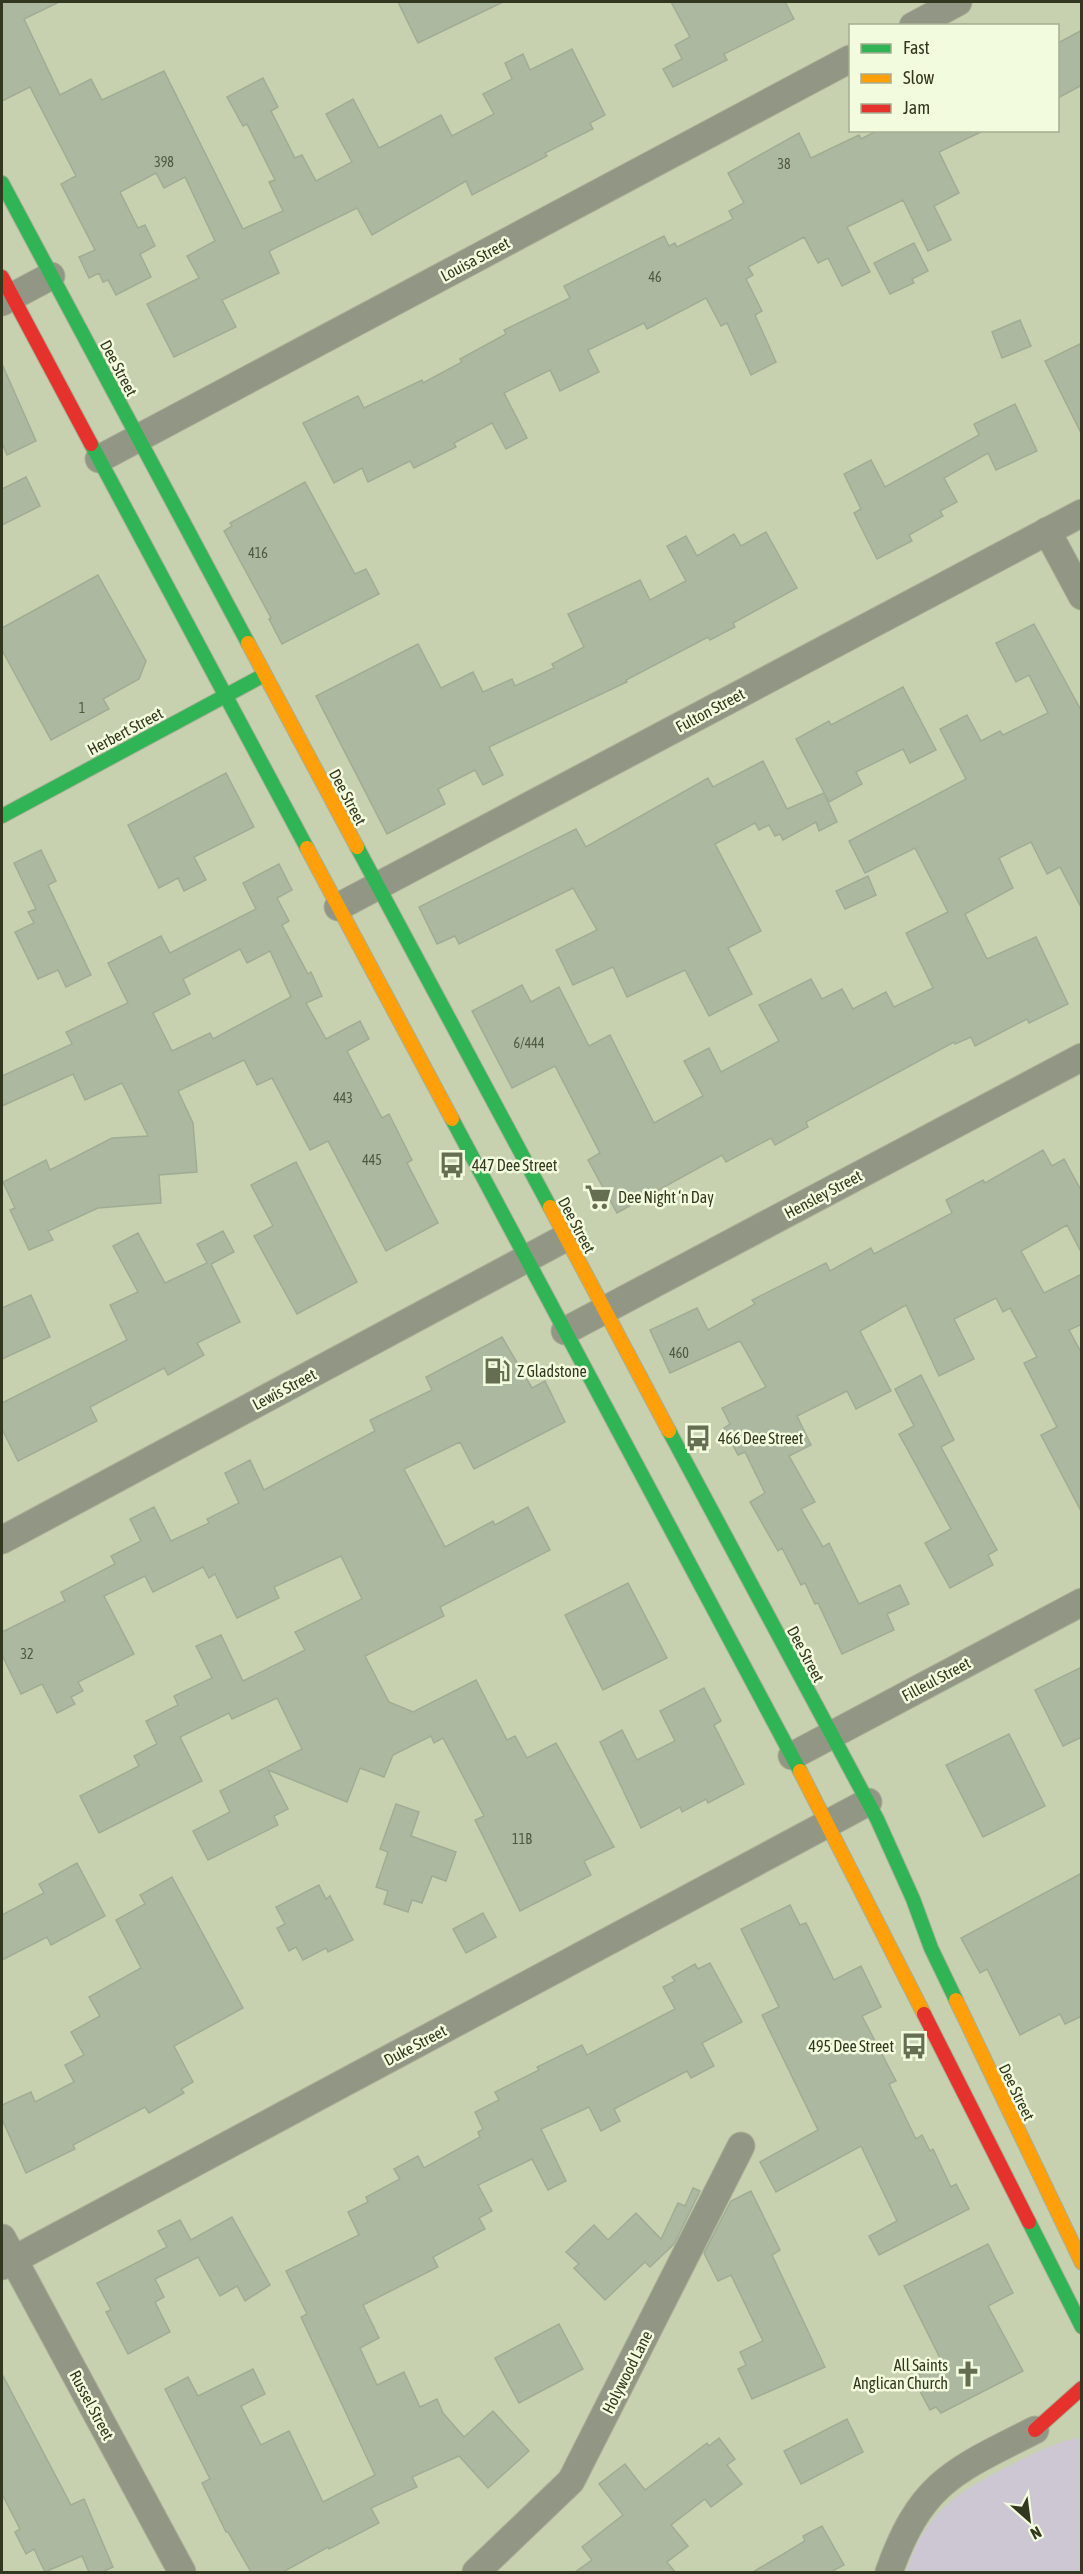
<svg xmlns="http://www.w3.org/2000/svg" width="1083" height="2574" viewBox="0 0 1083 2574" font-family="'Asap Condensed',sans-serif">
<rect width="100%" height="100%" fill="#c8d1af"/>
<path fill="#ccc7d3" d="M1078,2438L1082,2439L1081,2572H906C925,2511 959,2491 1013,2464C1035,2453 1054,2442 1078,2438Z"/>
<g fill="#acb8a0" stroke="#a1ac94" stroke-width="1.5" fill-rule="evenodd">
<path d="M2,2H59L24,19L60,95L91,79L102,100L164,71L243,229L283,211L269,182L275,180L247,124L243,126L227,97L263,78L278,107L271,111L295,158L302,155L316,181L352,162L326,114L353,99L379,148L441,115L452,136L494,114L483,94L512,79L505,63L523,54L530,70L572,49L605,115L590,123L593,129L545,153L547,156L472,195L466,181L372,235L357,208L269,251L279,273L222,300L236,327L174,357L147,304L199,278L187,256L215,241L185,177L164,188L156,173L120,192L138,228L145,225L155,246L140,254L151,277L116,295L108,280L103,282L99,273L89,278L79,257L95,250L61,184L76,176L30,87L2,101Z"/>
<path d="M398,2H503L418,43Z"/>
<path d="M671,2H785L794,19L724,54L727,60L673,87L663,69L682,59L675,45L690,37Z"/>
<path d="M1082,30V85L1058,98V43Z"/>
<path d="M878,130H985L939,152L959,193L934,206L951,240L928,251L903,200L847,227L870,272L842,286L828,258L818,263L804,237L748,267L753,275L746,279L762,311L755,315L776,362L751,375L727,323L721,326L706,298L647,329L644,323L588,350L599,372L560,391L550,370L504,393L527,438L506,449L492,423L454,443L456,447L414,468L410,461L368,482L362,468L334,483L303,423L358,396L364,408L422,380L423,383L462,362L460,359L506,334L504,330L570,298L564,286L664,236L669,246L675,243L677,247L733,219L729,211L744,203L728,173L799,133L811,158L859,135L861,139Z"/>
<path d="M914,243L928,271L912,279L914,283L890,294L874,263Z"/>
<path d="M1020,320L1031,346L1002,358L992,332Z"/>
<path d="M1082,343V435L1045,361Z"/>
<path d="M2,364L36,441L7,455L2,443Z"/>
<path d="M1015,404L1037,451L996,470L988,453L944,478L957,502L940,511L943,516L909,535L912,541L877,559L854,513L861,509L844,474L871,460L885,487L979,435L974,424Z"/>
<path d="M26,477L40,506L2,525V489Z"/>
<path d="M305,482L355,574L366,569L379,594L282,644L269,619L271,618L224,531L232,526L230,523Z"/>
<path d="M766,532L797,588L733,623L735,627L710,640L708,637L626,680L627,682L489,747L503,775L483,785L475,770L438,789L445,804L387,834L316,696L418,644L441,688L473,672L483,692L512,679L515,686L554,668L552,664L584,647L568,614L640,580L650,600L686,581L667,546L686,536L697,556L734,534L741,546Z"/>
<path d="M98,575L146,661L139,679L103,699L109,709L51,740L2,650V628Z"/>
<path d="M1034,624L1082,712V909L1060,867L1047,874L1031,842L999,858L1013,888L965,914L987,959L1036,937L1068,1004L1029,1023L1027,1019L975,1046L971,1037L955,1044L954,1042L806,1122L808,1127L775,1145L771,1138L726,1162L722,1155L617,1213L588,1160L600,1153L555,1066L512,1088L472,1011L522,985L531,1002L559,987L589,1046L610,1035L654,1123L703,1096L684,1061L709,1048L721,1072L779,1041L759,1005L811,979L822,999L842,989L853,1009L886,992L894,1007L933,988L906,933L948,912L915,848L865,873L849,841L966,779L940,729L967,715L981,741L1000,731L1003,735L1048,713L1029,675L1016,682L996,643Z"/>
<path d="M903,687L936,750L910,763L903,749L856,772L862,784L829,802L796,739L829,721L831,725Z"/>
<path d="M763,761L787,809L824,793L837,822L819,831L816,822L783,840L780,834L775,836L769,825L759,830L755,823L715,844L761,931L728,948L752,994L709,1016L685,970L627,997L613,967L573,985L556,950L597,930L573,888L459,944L455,936L437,944L419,907L576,829L586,847L708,778L713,787Z"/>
<path d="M226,773L254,827L194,857L206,880L184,891L178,878L159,888L128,825Z"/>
<path d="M41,850L56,881L48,885L91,975L66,987L58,970L38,979L15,932L34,923L28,912L36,909L14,863Z"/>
<path d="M279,864L292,890L277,898L289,921L282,925L308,974L311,972L322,996L306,1003L326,1039L360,1021L369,1039L347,1051L382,1118L389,1114L412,1160L407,1163L438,1223L386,1251L328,1141L310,1150L272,1078L257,1085L244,1060L178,1091L193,1123L197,1172L159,1175L161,1203L98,1208L48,1231L53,1240L29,1250L10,1210L15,1208L3,1182L46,1160L50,1170L112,1138L148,1136L122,1083L85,1100L73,1074L2,1106V1076L72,1044L66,1032L128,1003L108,963L161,936L170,953L256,909L243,883ZM240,949L247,963L270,951L291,997L213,1039L210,1033L172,1051L153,1013L190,994L183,979Z"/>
<path d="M868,876L876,895L845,909L836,891Z"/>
<path d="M1043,1150L1052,1166L1064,1159L1082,1192V1254L1067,1225L1021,1251L1044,1293L1082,1274V1324L1069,1330L1082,1354V1513L1041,1435L1057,1427L1024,1363L1037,1357L1010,1308L1003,1312L996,1298L954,1319L974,1359L939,1376L906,1305L860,1331L891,1391L856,1409L847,1391L797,1416L811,1445L789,1456L815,1502L801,1509L823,1547L829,1543L859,1604L900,1585L909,1604L887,1614L894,1630L842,1654L818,1603L815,1604L805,1583L801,1585L782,1548L778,1551L750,1502L765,1493L745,1452L738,1455L724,1428L730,1424L722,1408L766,1387L740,1341L670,1373L650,1330L697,1308L708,1330L755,1304L752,1300L826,1263L830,1271L871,1248L874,1254L952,1213L946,1200L983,1180L985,1183Z"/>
<path d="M296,1162L357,1282L297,1314L254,1236L273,1226L251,1185Z"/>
<path d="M223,1231L234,1252L211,1264L240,1322L197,1343L204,1355L168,1375L164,1368L90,1407L97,1421L18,1461L2,1429V1403L127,1340L110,1305L138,1292L113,1246L138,1233L165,1283L207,1263L197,1244Z"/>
<path d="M31,1295L50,1337L2,1359V1308Z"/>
<path d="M502,1337L532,1388L545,1381L565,1422L474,1469L460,1442L404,1469L445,1547L493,1521L495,1525L528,1507L550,1550L440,1607L444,1616L365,1656L389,1702L413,1712L476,1680L507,1740L515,1736L527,1758L556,1743L614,1847L584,1861L591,1875L520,1911L475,1820L484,1816L443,1738L434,1743L431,1736L393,1755L384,1777L360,1768L347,1802L268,1770L288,1809L274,1816L278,1825L208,1860L193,1831L230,1812L220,1791L302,1749L277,1698L232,1719L229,1713L180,1737L202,1781L99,1833L80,1796L139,1766L134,1756L157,1744L146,1721L178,1705L174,1696L212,1678L196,1646L221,1635L243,1681L305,1650L295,1632L362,1599L341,1556L274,1587L279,1598L237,1618L215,1574L209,1578L203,1567L153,1592L145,1576L104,1596L134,1654L78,1682L83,1691L71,1697L75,1704L57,1713L42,1684L21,1694L2,1655V1632L65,1601L61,1592L115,1564L111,1556L141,1541L130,1519L154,1507L171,1541L209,1523L207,1519L239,1503L225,1473L250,1460L264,1490L375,1431L370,1420L432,1390L426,1377Z"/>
<path d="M921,1375L954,1440L941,1447L997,1550L988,1555L993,1565L950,1588L925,1543L951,1529L899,1434L914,1426L895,1389Z"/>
<path d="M628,1583L667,1658L603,1690L565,1615Z"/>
<path d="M1082,1667V1737L1063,1746L1035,1690Z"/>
<path d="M704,1688L721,1721L714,1725L744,1784L708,1803L706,1799L682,1812L680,1807L641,1828L600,1742L622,1730L637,1760L675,1741L660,1711Z"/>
<path d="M1009,1734L1045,1806L983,1837L946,1765Z"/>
<path d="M396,1804L419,1812L411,1836L456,1852L446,1881L432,1876L422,1903L412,1900L408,1912L384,1904L388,1891L376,1887L388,1852L380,1849Z"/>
<path d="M77,1863L105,1916L51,1945L47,1937L2,1960V1915L44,1893L39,1884Z"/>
<path d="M1082,1873V2016L1065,2024L1060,2014L1020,2035L987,1969L980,1973L961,1938Z"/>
<path d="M172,1877L243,2008L174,2046L193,2082L181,2089L184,2093L149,2113L145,2107L73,2145L75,2149L26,2173L2,2119V2105L31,2092L35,2102L74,2082L65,2065L84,2055L71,2032L100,2016L89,1997L141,1968L116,1920L145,1904L140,1895Z"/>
<path d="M319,1885L326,1899L330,1896L353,1940L328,1952L326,1948L303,1960L296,1947L289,1951L277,1928L285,1924L276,1907Z"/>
<path d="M790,1905L800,1925L806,1923L834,1980L861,1966L881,2007L862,2016L896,2081L889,2084L916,2139L922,2135L930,2151L933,2149L951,2187L956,2184L969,2209L879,2255L869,2236L897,2221L861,2146L776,2192L760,2162L818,2130L762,2015L779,2007L741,1929Z"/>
<path d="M483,1913L496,1937L466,1953L453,1929Z"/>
<path d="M710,1963L742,2022L702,2043L714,2066L691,2078L687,2071L614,2109L620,2121L601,2131L589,2107L541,2129L566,2181L548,2190L532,2159L478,2185L492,2211L479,2218L485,2229L433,2257L438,2267L363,2305L379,2338L360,2348L377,2385L404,2372L420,2407L437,2399L443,2413L464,2437L493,2411L529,2451L488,2488L459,2456L412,2477L417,2487L371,2508L379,2523L329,2549L328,2547L283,2572H251L228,2532H226L202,2483L210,2479L165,2389L188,2377L198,2396L253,2369L265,2394L241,2406L261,2445L289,2431L323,2502L375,2475L301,2317L307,2314L286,2271L359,2235L348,2212L368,2202L366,2197L400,2179L394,2169L418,2156L424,2168L480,2137L478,2132L483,2129L475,2112L499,2100L495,2092L539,2070L537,2067L582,2045L587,2055L675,2009L663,1987L675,1981L672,1977L695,1964L698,1969Z"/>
<path d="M693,2188L700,2191L674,2244L650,2267L645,2262L605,2300L574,2268L579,2264L566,2252L594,2225L608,2240L636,2213L661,2239L678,2203L685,2206Z"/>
<path d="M751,2191L780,2250L772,2255L825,2367L752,2399L738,2369L746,2365L740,2352L763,2341L731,2275L718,2281L704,2253L731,2201Z"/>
<path d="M232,2217L270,2285L245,2301L237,2286L220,2296L198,2257L155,2279L164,2297L155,2302L170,2332L128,2354L106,2312L111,2310L97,2283L167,2247L158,2231L180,2220L191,2240Z"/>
<path d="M988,2244L1013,2293L988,2306L1023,2371L941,2413L936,2407L930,2410L913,2378L942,2362L904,2286Z"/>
<path d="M559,2324L583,2369L519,2403L495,2358Z"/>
<path d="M2,2374L71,2505L84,2499L113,2567L102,2572H89L82,2556L45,2572L34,2549L26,2554L15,2532L20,2529L2,2494Z"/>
<path d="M847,2419L863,2452L801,2484L784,2451Z"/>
<path d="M719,2438L735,2459L727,2465L742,2484L711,2507L705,2499L671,2525L688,2546L667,2562L675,2572H575L592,2560L582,2547L623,2515L599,2484L625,2464L645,2490L707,2443L709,2446Z"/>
<path d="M822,2526L844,2565L831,2572H753L805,2541L803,2536Z"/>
</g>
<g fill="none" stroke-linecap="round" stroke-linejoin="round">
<g stroke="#a8b095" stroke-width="29">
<g id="street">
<path d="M913,26L958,2"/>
<path d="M2,302L51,276"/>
<path d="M99,459L850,59"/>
<path d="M1047,531L1082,596"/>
<path d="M338,907L1082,513"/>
<path d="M565,1331L1082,1057"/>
<path d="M2,1540L565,1238"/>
<path d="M792,1756L1082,1602"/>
<path d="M2,2238L182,2572"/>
<path d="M2,2266L868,1802"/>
<path d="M476,2572L571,2481L741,2146"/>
<path d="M889,2572C921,2482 954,2471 1035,2430"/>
</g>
</g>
<g stroke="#a8b095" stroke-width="16">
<g id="fast">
<path d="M2,183L248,643"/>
<path d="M91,444L307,848"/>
<path d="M2,816L264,675"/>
<path d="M357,847L550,1207"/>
<path d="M452,1119L800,1771"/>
<path d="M669,1431L877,1819L913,1899L931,1948L956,2000"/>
<path d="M1029,2222L1082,2327"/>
</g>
</g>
<g stroke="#a8b095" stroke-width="16">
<g id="slow">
<path d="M248,643L357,847"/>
<path d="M307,848L452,1119"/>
<path d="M550,1207L669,1431"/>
<path d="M800,1771L924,2014"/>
<path d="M956,2000L1082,2263"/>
</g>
</g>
<g stroke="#a8b095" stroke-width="16">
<g id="jam">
<path d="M2,277L91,444"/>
<path d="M924,2014L1029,2222"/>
<path d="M1035,2430L1082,2388"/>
</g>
</g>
<use href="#street" stroke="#929685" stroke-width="27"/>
<use href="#fast" stroke="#30b455" stroke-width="14"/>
<use href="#slow" stroke="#ff9f0a" stroke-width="14"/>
<use href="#jam" stroke="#e5322d" stroke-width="14"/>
</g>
<defs>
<g id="bus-bare" transform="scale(2.07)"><path d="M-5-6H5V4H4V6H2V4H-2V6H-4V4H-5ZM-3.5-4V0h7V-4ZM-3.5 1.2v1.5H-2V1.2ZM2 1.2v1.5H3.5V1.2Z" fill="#666e52" stroke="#f2fbdd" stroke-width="2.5" paint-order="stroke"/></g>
<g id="supermarket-bare" transform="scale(2.07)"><path d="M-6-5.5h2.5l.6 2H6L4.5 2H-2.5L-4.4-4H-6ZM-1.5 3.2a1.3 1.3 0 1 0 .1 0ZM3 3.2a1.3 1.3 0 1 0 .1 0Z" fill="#666e52" stroke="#f2fbdd" stroke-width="2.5" paint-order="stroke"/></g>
<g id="fuel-bare" transform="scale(2.07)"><path d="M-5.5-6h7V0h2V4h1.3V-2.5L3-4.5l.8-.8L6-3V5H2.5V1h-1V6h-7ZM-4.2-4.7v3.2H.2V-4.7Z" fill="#666e52" stroke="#f2fbdd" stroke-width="2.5" paint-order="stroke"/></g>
<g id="church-bare" transform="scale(2.07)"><path d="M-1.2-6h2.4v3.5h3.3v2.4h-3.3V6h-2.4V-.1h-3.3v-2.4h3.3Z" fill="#666e52" stroke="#f2fbdd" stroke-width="2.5" paint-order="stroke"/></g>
</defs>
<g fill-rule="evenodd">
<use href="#bus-bare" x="452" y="1165"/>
<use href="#supermarket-bare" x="598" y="1197"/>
<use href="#fuel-bare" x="497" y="1371"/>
<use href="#bus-bare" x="698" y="1438"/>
<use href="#bus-bare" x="914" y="2046"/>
<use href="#church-bare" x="968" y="2374"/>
</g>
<g text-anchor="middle" stroke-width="5" stroke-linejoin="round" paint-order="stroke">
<g font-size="14" fill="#505840">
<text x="164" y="167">398</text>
<text x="784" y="169">38</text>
<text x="655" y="282">46</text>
<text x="258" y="558">416</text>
<text x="82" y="713">1</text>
<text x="529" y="1048">6/444</text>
<text x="343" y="1103">443</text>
<text x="372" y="1165">445</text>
<text x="679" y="1358">460</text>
<text x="27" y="1659">32</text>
<text x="522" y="1844">11B</text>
</g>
<g font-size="16" fill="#323820" stroke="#f2fbdd">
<text transform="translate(475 259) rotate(-28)" y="6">Louisa Street</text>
<text transform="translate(119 368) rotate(62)" y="6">Dee Street</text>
<text transform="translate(710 710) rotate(-28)" y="6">Fulton Street</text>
<text transform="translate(125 731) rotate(-28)" y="6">Herbert Street</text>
<text transform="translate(348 797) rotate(62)" y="6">Dee Street</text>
<text transform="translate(823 1194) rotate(-28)" y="6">Hensley Street</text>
<text transform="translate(577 1225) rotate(62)" y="6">Dee Street</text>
<text transform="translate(284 1389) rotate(-28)" y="6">Lewis Street</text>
<text transform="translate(806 1654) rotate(62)" y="6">Dee Street</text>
<text transform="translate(936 1679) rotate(-28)" y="6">Filleul Street</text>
<text transform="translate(415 2045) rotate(-28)" y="6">Duke Street</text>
<text transform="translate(1017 2092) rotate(64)" y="6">Dee Street</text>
<text transform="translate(627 2372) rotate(-63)" y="6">Holywood Lane</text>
<text transform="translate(92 2405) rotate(62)" y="6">Russel Street</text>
</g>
<g font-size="16" fill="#323820" stroke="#f2fbdd" text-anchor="start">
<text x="472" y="1171">447 Dee Street</text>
<text x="618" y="1203">Dee Night ‘n Day</text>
<text x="517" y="1377">Z Gladstone</text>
<text x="718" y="1444">466 Dee Street</text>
<text x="894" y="2052" text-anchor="end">495 Dee Street</text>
<text x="948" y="2371" text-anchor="end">All Saints<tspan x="948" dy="18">Anglican Church</tspan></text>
</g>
</g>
<rect width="1083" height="2574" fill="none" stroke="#323820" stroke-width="6"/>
<rect x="849" y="24" width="210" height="108" fill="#f2fbdd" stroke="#a5ad91" stroke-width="1.5"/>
<rect x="861" y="44" width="30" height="9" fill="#30b455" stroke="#a5ad91" stroke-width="1.5"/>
<text x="903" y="54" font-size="18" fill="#323820">Fast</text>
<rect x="861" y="74" width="30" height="9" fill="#ff9f0a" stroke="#a5ad91" stroke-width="1.5"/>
<text x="903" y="84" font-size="18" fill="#323820">Slow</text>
<rect x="861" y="104" width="30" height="9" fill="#e5322d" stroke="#a5ad91" stroke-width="1.5"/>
<text x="903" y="114" font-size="18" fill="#323820">Jam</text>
<g transform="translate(1029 2520) rotate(152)" stroke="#f2fbdd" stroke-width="4.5" paint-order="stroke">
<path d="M0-4.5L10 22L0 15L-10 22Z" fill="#323820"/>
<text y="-9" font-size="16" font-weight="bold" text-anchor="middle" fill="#323820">N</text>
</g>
</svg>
